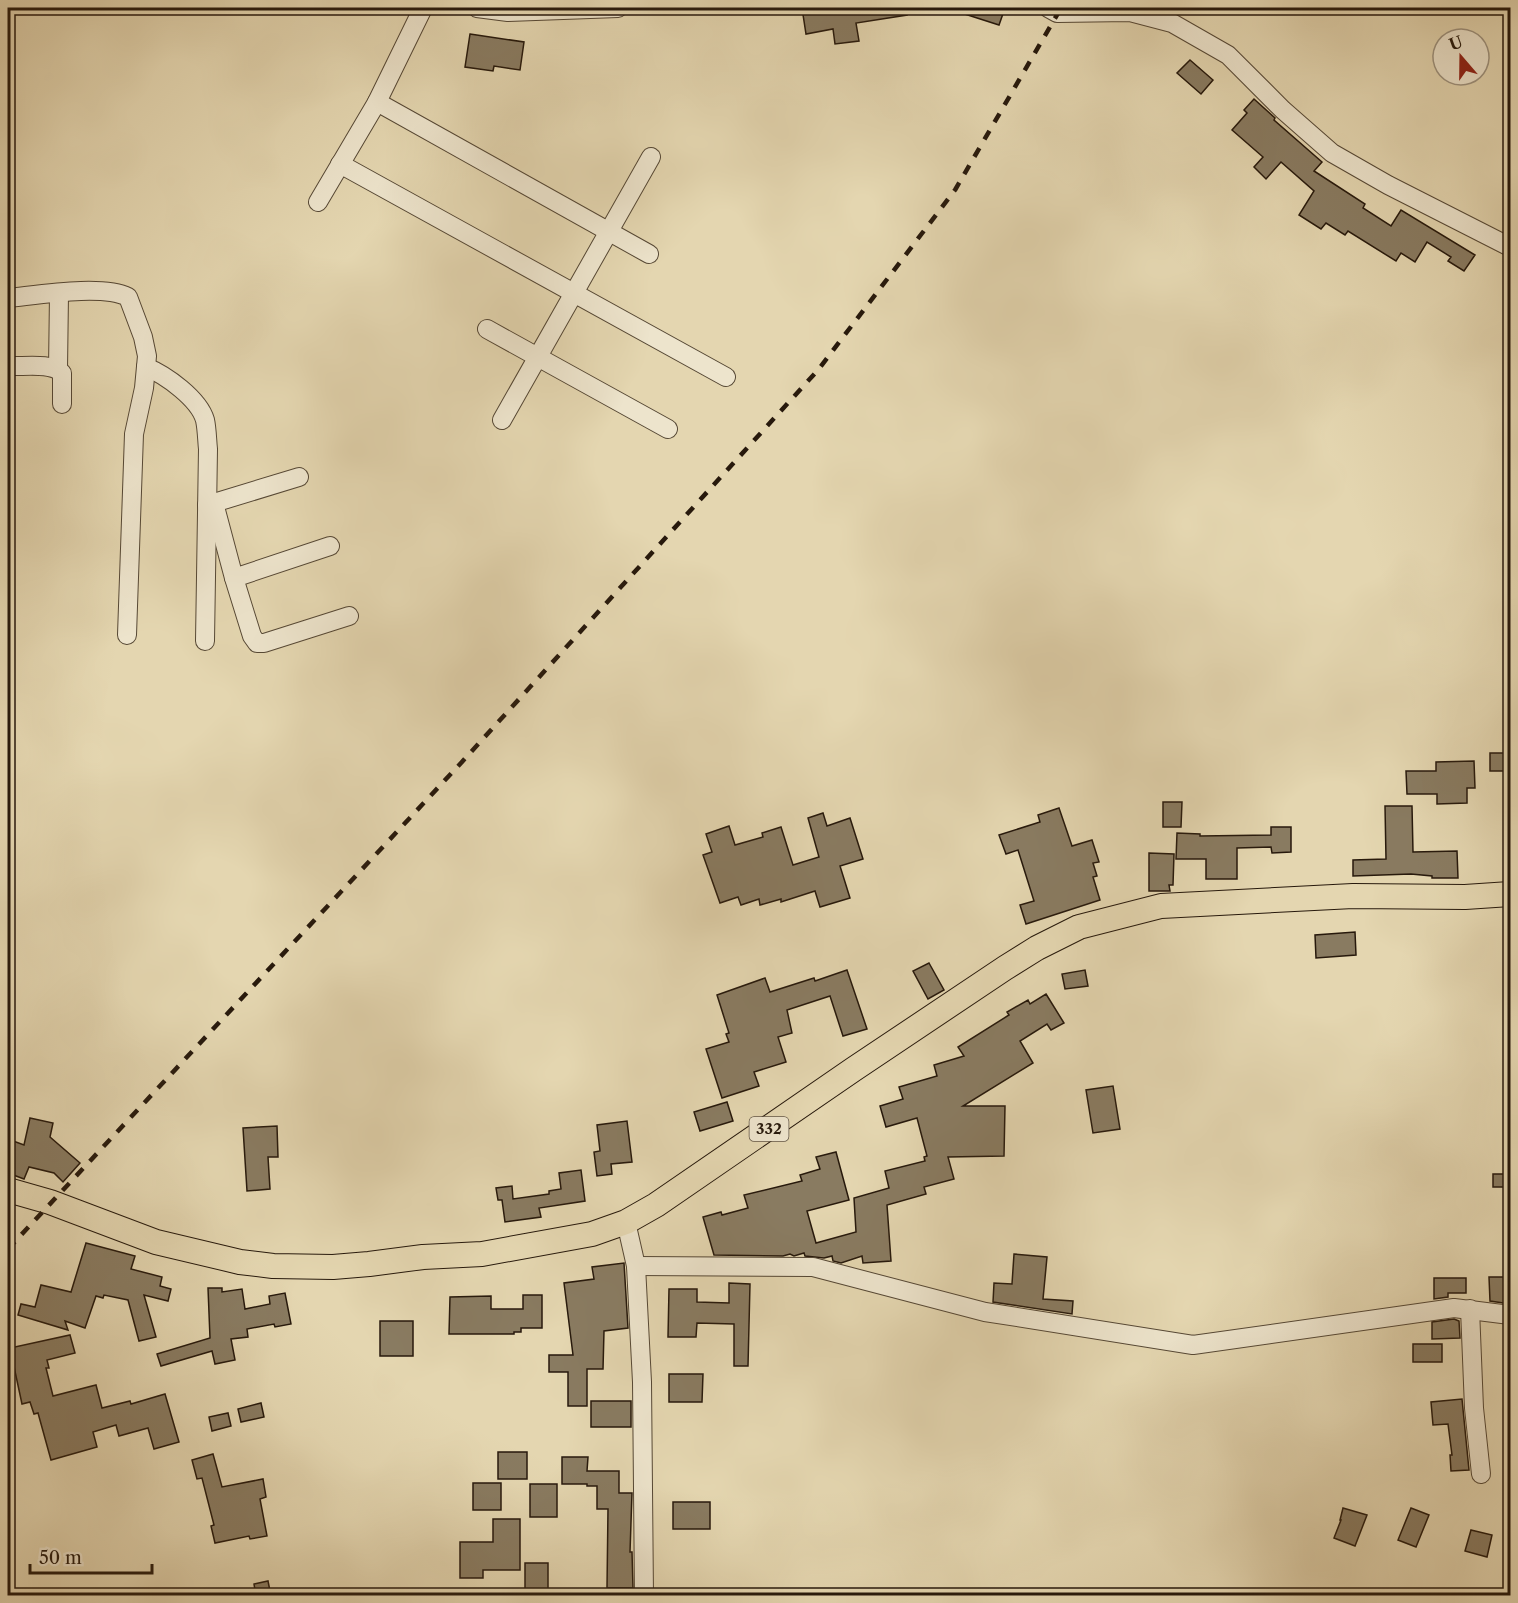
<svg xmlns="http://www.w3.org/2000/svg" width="1518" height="1603" viewBox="0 0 1518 1603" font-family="'Libre Caslon Text',serif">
<rect width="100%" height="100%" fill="#e4d6b0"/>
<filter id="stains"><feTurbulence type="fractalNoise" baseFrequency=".00333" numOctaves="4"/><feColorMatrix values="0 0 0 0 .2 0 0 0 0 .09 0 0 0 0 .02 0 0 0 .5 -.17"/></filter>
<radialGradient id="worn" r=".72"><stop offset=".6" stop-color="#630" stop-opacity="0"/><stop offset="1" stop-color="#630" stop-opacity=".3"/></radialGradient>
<g fill="#897b61" stroke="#27190c" stroke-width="1.5">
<path d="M802,8H906L907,15L856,23L859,41L835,44L833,29L806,34Z"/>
<path d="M952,8H1005L999,25L952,10Z"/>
<path d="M470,34L524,42L520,70L494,66L493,71L465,67Z"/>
<path d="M1190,60L1213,80L1201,94L1177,73Z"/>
<path d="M1254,99L1275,118L1274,120L1322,162L1314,171L1365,204L1363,208L1391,226L1401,210L1475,255L1464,271L1448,261L1451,257L1427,242L1415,262L1401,253L1396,261L1348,231L1345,235L1326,223L1321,229L1299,215L1314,191L1281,162L1266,179L1254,167L1263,157L1232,130L1247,113L1244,110Z"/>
<rect x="1490" y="753" width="20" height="18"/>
<path d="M1474,761L1475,788H1467V803L1437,804V794H1407L1406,771H1436V762Z"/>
<path d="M1163,802H1182L1181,827H1163Z"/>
<path d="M1385,806H1412L1413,852L1457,851L1458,878H1432V876L1411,874L1353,876V860L1386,859Z"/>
<path d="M1059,808L1072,846L1092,840L1099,862L1093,863L1097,876L1093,877L1100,900L1026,924L1020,905L1034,901L1018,850L1006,854L999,835L1040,822L1038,815Z"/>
<path d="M823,813L827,826L850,818L863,859L840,866L850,898L820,907L815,891L781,902V899L760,905L759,899L741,905L738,897L720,903L703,855L712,852L706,834L729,826L735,845L763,837L762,833L781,827L793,865L819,857L808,818Z"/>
<path d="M1271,827H1291V852L1272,853L1271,847L1237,848V879H1206V859H1176L1177,833L1200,834V836L1271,835Z"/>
<path d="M1149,853L1174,854L1173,885H1169L1170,891H1149Z"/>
<path d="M1355,932L1356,955L1316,958L1315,935Z"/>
<path d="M929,963L944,990L928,999L913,971Z"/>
<path d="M847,970L867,1029L843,1036L830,996L787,1010L792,1033L778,1037L786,1062L754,1072L759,1086L722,1098L706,1049L729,1042L726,1034L729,1033L717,995L765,978L770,992L814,978L815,981Z"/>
<path d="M1085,970L1088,986L1065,989L1062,974Z"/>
<path d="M1046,994L1064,1023L1051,1030L1047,1024L1020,1041L1033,1063L963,1106H1005L1004,1156L948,1157L954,1179L924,1187L926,1194L887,1205L891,1261L863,1263L862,1256L841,1263L833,1261L832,1256L824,1258L805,1256L804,1253L794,1256L790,1254L783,1256L714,1255L703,1217L721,1212L722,1215L748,1208L744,1195L802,1181L800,1175L820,1169L816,1157L836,1152L849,1200L807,1211L816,1243L856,1232L854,1198L889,1188L885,1171L925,1161L924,1157L927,1156L917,1118L886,1127L880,1106L903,1099L899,1087L937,1076L934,1065L964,1056L958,1047L1009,1015L1007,1012L1028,1000L1030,1004Z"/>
<path d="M1113,1086L1120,1129L1093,1133L1086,1090Z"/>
<path d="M727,1102L733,1121L700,1131L694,1112Z"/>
<path d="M30,1118L53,1123L50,1137L80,1163L63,1182L54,1173L29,1167L24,1179L8,1173V1139L24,1145Z"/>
<path d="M627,1121L632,1162L611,1164L612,1174L597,1176L594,1152L600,1151L597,1125Z"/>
<path d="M277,1126L278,1157H268L270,1189L247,1191L243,1128Z"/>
<path d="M581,1170L585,1201L539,1208L541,1217L505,1222L502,1200H498L496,1188L512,1186L513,1199L549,1194V1191L561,1189L559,1173Z"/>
<rect x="1493" y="1174" width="15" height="13"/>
<path d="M86,1243L135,1256L131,1269L162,1277L160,1286L171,1289L168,1301L144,1295L156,1337L139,1341L128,1300L104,1295L103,1298L96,1296L85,1328L65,1321L68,1330L18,1315L21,1304L35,1307L41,1285L71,1292Z"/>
<path d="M1014,1254L1047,1257L1043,1299L1073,1301L1072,1314L993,1302L994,1283L1012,1284Z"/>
<path d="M624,1263L628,1328L604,1331L603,1369H587V1406H568V1372H549V1355H573L564,1283L594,1279L592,1267Z"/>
<path d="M1489,1277H1510V1304L1490,1301Z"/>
<path d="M1434,1278H1466V1293H1448V1297L1434,1299Z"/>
<path d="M729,1283L750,1284L748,1366H734V1324L697,1323L696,1337H668L669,1289H697V1302L729,1303Z"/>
<path d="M208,1288H222V1292L242,1289L245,1309L270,1304L269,1296L285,1293L291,1324L275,1327L274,1324L247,1329L248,1337L231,1339L235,1360L215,1364L212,1351L161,1366L157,1354L210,1338Z"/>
<path d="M523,1295H542V1328H521V1332H514V1334H449L450,1297L491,1296V1309H523Z"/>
<path d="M1454,1319L1459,1321L1460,1338L1432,1339V1322Z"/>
<rect x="380" y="1321" width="33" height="35"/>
<path d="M70,1335L75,1353L47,1360L49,1368H46L53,1396L96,1385L102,1408L130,1401L131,1404L165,1394L179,1442L154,1449L148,1428L119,1436L116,1425L93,1432L97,1447L51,1460L38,1413L34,1414L30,1402L22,1404L10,1348Z"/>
<rect x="1413" y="1344" width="29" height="18"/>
<path d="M669,1374H703L702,1402H669Z"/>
<path d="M1462,1399L1469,1470L1451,1471L1450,1455H1452L1448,1424L1433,1425L1431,1402Z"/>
<rect x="591" y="1401" width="40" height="26"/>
<path d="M261,1403L264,1417L241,1422L238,1409Z"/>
<path d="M228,1413L231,1426L212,1431L209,1417Z"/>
<rect x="498" y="1452" width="29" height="27"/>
<path d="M213,1454L222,1487L263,1479L266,1497L260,1499L267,1536L250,1539L249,1536L215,1543L211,1526L214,1525L202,1478L197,1479L192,1460Z"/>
<path d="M562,1457H588L587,1471H619V1493H632L630,1552H632L633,1588H607L608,1509H597V1486H587V1484H562Z"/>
<rect x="473" y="1483" width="28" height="27"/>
<rect x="530" y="1484" width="27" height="33"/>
<rect x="673" y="1502" width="37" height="27"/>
<path d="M1343,1508L1367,1515L1355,1546L1334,1538L1341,1520H1340Z"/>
<path d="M1411,1508L1429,1515L1416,1547L1398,1540Z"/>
<path d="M493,1519H520V1570H483V1578H460V1542H493Z"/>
<path d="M1471,1530L1492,1535L1487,1557L1465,1551Z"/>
<rect x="525" y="1563" width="23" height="33"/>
<path d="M268,1581L271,1596H256L254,1584Z"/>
</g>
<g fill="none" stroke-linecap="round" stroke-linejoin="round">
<g stroke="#564835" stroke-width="20">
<g id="minor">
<path d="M477,8L508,12L618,8"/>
<path d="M1048,8L1057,13L1130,12L1172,23L1228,55L1283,110L1332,153L1388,185L1510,247"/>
<path d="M377,102L649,254"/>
<path d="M340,164L726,377"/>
<path d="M318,202L377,102L423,8"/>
<path d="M8,298C38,295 102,284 128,297L143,337L147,356L144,388L134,434L127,635"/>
<path d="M487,329L668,429"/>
<path d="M8,366C23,367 51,362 62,373V404"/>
<path d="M146,367C166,375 199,399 205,420C207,429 207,440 208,449L205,641"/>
<path d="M58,369L59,294"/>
<path d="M502,420L651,157"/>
<path d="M214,503L234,578L330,546"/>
<path d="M207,505L299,477"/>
<path d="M234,578L252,636L257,643H264L349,616"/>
<path d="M626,1222L636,1266L642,1382L644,1596"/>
<path d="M636,1266L813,1267L985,1312L1193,1345L1454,1308L1510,1315"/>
<path d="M1470,1309L1474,1408L1481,1474"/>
</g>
</g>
<g stroke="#27190c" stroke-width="26">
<path id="major" d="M8,1190L50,1202L156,1242L240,1262L273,1266L333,1267L369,1264L423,1257L482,1254L592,1234L626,1222L656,1205L854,1069L1005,968L1037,948L1079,927L1161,906L1353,896L1465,897L1510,894"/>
</g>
<use href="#minor" stroke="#ede4cc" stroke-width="18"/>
<use href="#major" stroke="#e4d6b0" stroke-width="24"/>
<path stroke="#27190c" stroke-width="4.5" stroke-dasharray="10 10" stroke-linecap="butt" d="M8,1249L461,763L818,370L955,190L1061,8"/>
</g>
<g text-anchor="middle" stroke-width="4.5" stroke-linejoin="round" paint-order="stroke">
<rect fill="#ede4cc" stroke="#625646" stroke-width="1.5" x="749.5" y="1117" width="39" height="24" rx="4.5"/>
<g font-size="15" font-weight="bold" fill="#27190c">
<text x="769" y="1134">332</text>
</g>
</g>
<rect width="1518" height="1603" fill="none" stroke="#e4d6b0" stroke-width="30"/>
<rect x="9" y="9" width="1500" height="1585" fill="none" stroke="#27190c" stroke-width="3"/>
<rect x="15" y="15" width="1488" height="1573" fill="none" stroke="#27190c" stroke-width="1.5"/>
<g transform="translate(1461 57) rotate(340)"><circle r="28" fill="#ede4cc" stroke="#9e937f" stroke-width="1.5"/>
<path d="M0-4.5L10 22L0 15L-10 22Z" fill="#8f2418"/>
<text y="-9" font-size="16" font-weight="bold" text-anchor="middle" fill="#27190c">U</text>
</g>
<path d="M30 1564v9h122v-9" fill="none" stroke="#27190c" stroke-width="3"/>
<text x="39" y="1564" font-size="18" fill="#27190c" stroke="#ede4cc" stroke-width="4.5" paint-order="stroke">50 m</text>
<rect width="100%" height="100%" filter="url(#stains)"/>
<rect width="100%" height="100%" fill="url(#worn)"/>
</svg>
